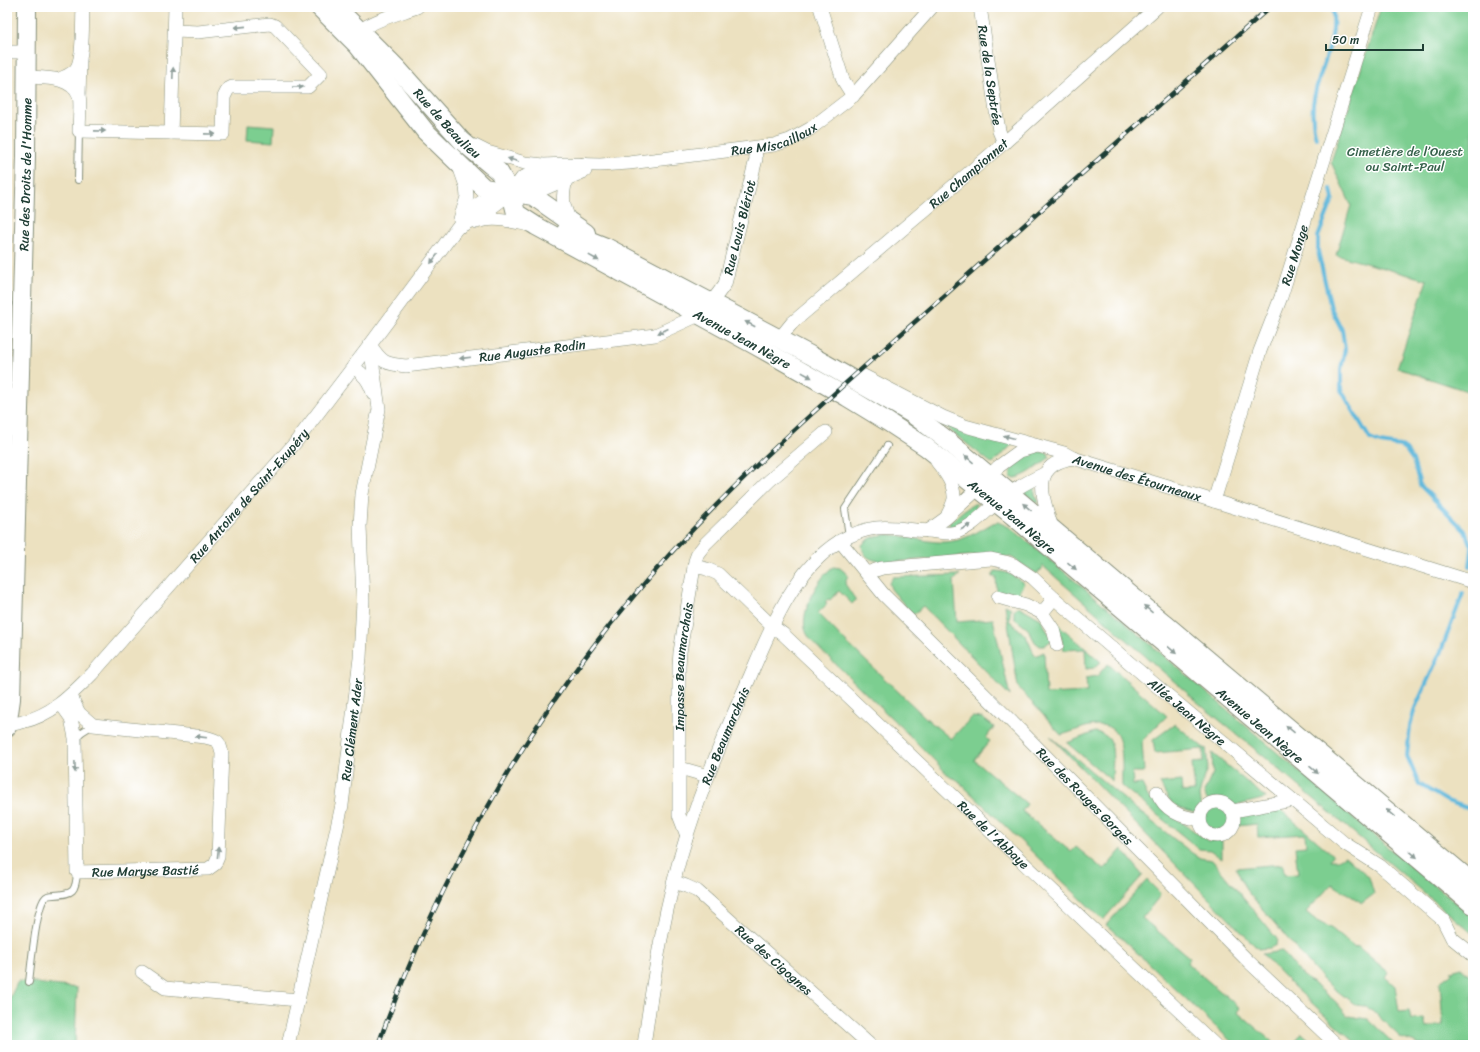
<svg xmlns="http://www.w3.org/2000/svg" width="1480" height="1052" viewBox="0 0 1480 1052" font-family="Sriracha,sans-serif">
<rect width="100%" height="100%" fill="#fff"/>
<filter id="ink" filterUnits="userSpaceOnUse"><feTurbulence type="fractalNoise" baseFrequency=".025" numOctaves="2"/><feDisplacementMap in="SourceGraphic" scale="8" xChannelSelector="R" yChannelSelector="G"/><feConvolveMatrix kernelMatrix="1 2 1 2 8 2 1 2 1" color-interpolation-filters="sRGB"/></filter>
<filter id="wash" filterUnits="userSpaceOnUse"><feTurbulence type="fractalNoise" baseFrequency=".012" numOctaves="4" result="noise"/><feDisplacementMap in="SourceGraphic" scale="16" xChannelSelector="R" yChannelSelector="G"/><feGaussianBlur stdDeviation="0.9" result="paint"/><feColorMatrix in="noise" values="0 0 0 0 0 0 0 0 0 0 0 0 0 0 0 0 0 1.4 0 .05"/><feComposite in="paint" operator="in"/></filter>
<g filter="url(#wash)">
<rect width="100%" height="100%" fill="#ece1c0"/>
<g fill="#7bce90" stroke="#4d8662">
<path d="M1381,7H1473V393L1397,368L1427,280L1336,255L1351,205L1331,162Z"/>
<path d="M248,124L274,126L273,142L247,140Z"/>
<path d="M943,420L1013,444L993,463L990,462L942,424Z"/>
<path d="M1036,451L1048,453L1049,456V458C1038,466 1024,479 1011,478C1009,461 1022,457 1036,451Z"/>
<path d="M1035,483V494L1039,502L1037,503L1024,493Z"/>
<path d="M974,504H977C975,515 960,523 950,527L949,523L964,510Z"/>
<path d="M998,522L1011,528L1115,614L1391,850L1473,917V934L1267,759L1202,706L1043,566L1037,574L1011,557L980,555L890,562C877,561 863,561 862,545C881,523 920,544 945,542C964,541 977,532 993,523Z"/>
<path d="M833,567L840,568L848,575L845,584L855,599V601L852,604L839,591L830,600L828,599L825,602L827,604L818,613L847,643L926,718L951,739L972,717L982,718L994,727L986,738L990,741L974,760L1027,804L1022,811L1071,852L1076,847L1104,870L1122,849L1143,875L1103,920L956,779L950,777C915,739 877,705 841,669C832,660 813,645 807,634C797,616 818,577 833,567Z"/>
<path d="M995,571C1007,571 1014,576 1024,583L1019,592L1035,605L997,592L996,577H992Z"/>
<path d="M960,575L954,580L957,622L993,619L1010,696L923,606L913,615L891,589L889,583L893,577Z"/>
<path d="M1005,605L1011,608L1009,620L1026,636L1035,656L1044,652L1046,694L1087,692L1086,678L1097,676L1108,664L1167,716L1142,741L1144,772H1132L1133,785L1142,784L1148,797L1163,809L1208,841L1222,840V859L1210,850L1199,849L1122,786C1121,766 1128,724 1098,725C1086,725 1073,732 1061,735L1018,687Z"/>
<path d="M1018,606L1041,619L1052,640L1044,646H1040L1035,642L1028,629L1014,618V611Z"/>
<path d="M1052,619L1101,662L1094,668L1086,669L1085,649L1064,650L1061,636Z"/>
<path d="M1175,724L1205,749L1206,748L1208,768L1201,788L1199,796L1201,808L1194,813C1172,806 1170,804 1160,783L1181,781L1182,792L1195,791L1192,763L1204,762L1203,749L1155,753L1153,740Z"/>
<path d="M1095,732C1100,733 1106,735 1109,739C1115,747 1112,771 1112,781L1067,743Z"/>
<path d="M1050,736L1132,806L1192,853L1200,858L1212,860L1277,939L1276,945L1270,948L1258,949Z"/>
<path d="M1212,753L1266,798L1235,806C1226,799 1218,796 1207,800L1204,792L1213,773Z"/>
<circle cx="1217" cy="819" r="13"/>
<path d="M1280,809L1333,855L1330,860H1338L1345,856L1369,877L1374,894L1362,903L1332,884L1306,912L1317,921L1332,929L1355,948L1357,946L1388,972L1385,977L1395,986L1399,1012L1409,1011L1411,1020L1424,1019L1426,1027L1443,1025L1440,982L1452,973L1451,971L1462,968L1473,978V1045H1417L1415,1043L1401,1038L1372,1010L1364,1006L1356,1005L1324,981L1246,890L1236,868L1283,864L1284,875L1298,874L1295,847L1306,846L1305,834L1258,837L1257,824L1237,826L1239,814Z"/>
<path d="M1147,880L1160,893L1159,897L1142,918L1190,958L1187,963L1240,1008L1237,1012L1276,1045H1235L1114,931L1106,925Z"/>
<path d="M1282,951L1300,973L1335,1001L1348,1016L1368,1019L1395,1045H1358L1291,984L1262,954Z"/>
<path d="M18,981L77,988L75,1045H7V1004Z"/>
<path d="M1302,1033L1315,1045H1292Z"/>
</g>
<g fill="none" stroke-linecap="round" stroke-linejoin="round">
<g stroke="#5eb8dc" stroke-width="4">
<path d="M1316,138C1313,127 1312,116 1313,104C1317,71 1339,42 1332,7"/>
<path d="M1331,189L1333,199L1318,237V251L1331,308L1342,330L1345,349L1341,369V390L1370,439L1380,443L1400,446L1406,450L1413,460L1420,485L1465,531L1472,549L1470,567"/>
<path d="M1463,593L1441,651L1415,708L1410,726L1407,756L1419,784L1447,801L1473,810"/>
</g>
</g>
</g>
<g filter="url(#ink)">
<g fill="none" stroke-linecap="round" stroke-linejoin="round">
<g stroke="#868f7a" stroke-width="8">
<g id="lane">
<path d="M78,180L79,131"/>
<path d="M849,536L845,509L887,446"/>
<path d="M75,738L82,732L93,725"/>
<path d="M29,982C31,967 36,907 45,898C47,895 51,895 54,895C73,894 76,892 77,872"/>
</g>
</g>
<g stroke="#868f7a" stroke-width="14">
<g id="street">
<path d="M820,7L843,80L853,96"/>
<path id="s1" d="M980,7L999,131L1004,143"/>
<path d="M354,35C369,21 398,14 417,7"/>
<path d="M7,52H27"/>
<path d="M27,77C44,78 71,76 79,96C81,102 79,124 79,131L171,133L175,7"/>
<path d="M60,79C66,76 72,74 76,69C84,59 82,21 83,7"/>
<path d="M79,97L80,60"/>
<path d="M171,133L223,134L224,97L228,89L232,87H308L321,74L275,26L270,24L198,32L175,31"/>
<path id="s2" d="M475,146L487,152L525,163L544,165L565,164L600,165L629,163L774,145L790,140L810,129L853,96L932,7"/>
<path d="M459,166L466,186L467,197L460,219"/>
<path d="M566,179C562,198 562,203 570,221"/>
<path d="M523,192L541,190L585,171"/>
<path d="M476,222C494,216 511,221 529,225"/>
<path d="M461,226L483,214L511,193L522,178L532,173L548,169"/>
<path id="s3" d="M711,303L725,284L756,159L755,148"/>
<path id="s4" d="M779,339L792,323L1004,143L1157,7"/>
<path id="s5" d="M371,346C382,363 386,364 406,366L655,335L699,315"/>
<path d="M353,367C364,374 369,381 373,393"/>
<path id="s6" d="M862,375L943,417L965,426L1064,453L1073,458L1214,501L1473,582"/>
<path d="M937,462C945,472 955,485 954,499C953,504 950,510 948,514"/>
<path id="s7" d="M1214,501L1260,351L1281,297L1372,7"/>
<path d="M1052,528C1043,497 1029,465 1073,458"/>
<path d="M928,531L946,518L971,495L998,467L1020,451L1037,446"/>
<path id="s8" d="M840,541L884,595L1020,730L1249,962L1337,1045"/>
<path id="s9" d="M694,566L707,569L718,574L772,626L783,634L1215,1045"/>
<path id="s10" d="M867,573L882,568L991,559L1005,562L1014,565L1033,578L1054,598L1152,682L1344,843L1380,866L1443,920L1452,938L1473,955"/>
<path d="M998,597L1026,605L1042,613"/>
<path d="M1054,598L1042,613L1053,629L1057,645"/>
<path id="s11" d="M61,704L71,718L75,738L77,872L208,869L215,864L218,857L222,754C220,741 218,740 205,737L93,725L79,713L71,696"/>
<path id="s12" d="M7,724C12,725 17,723 22,722C52,715 71,695 92,674L295,443L370,345L471,209L483,201L511,193L532,185L538,180L553,173L584,164"/>
<path d="M680,768L708,776"/>
<path d="M1157,792C1164,810 1181,818 1200,819"/>
<circle cx="1217" cy="819" r="17"/>
<path d="M1233,811L1293,800"/>
<path id="s13" d="M687,836L679,815V666L680,652L695,561L698,553L706,543L769,481L826,432"/>
<path id="s14" d="M674,882L686,886L697,891L870,1045"/>
<path d="M142,972L165,988L298,1000"/>
<path id="s15" d="M288,1045L342,805L360,658L363,601L360,526L362,494L379,409L370,345"/>
<path id="s16" d="M644,1045C654,974 665,903 687,835C704,782 726,730 749,679C770,630 793,570 840,541C868,525 884,526 915,530C920,531 925,530 930,531C940,532 948,535 957,532C974,526 984,512 998,502C1012,490 1027,482 1044,474"/>
</g>
</g>
<g stroke="#868f7a" stroke-width="20">
<g id="secondary">
<path d="M319,7L358,46L425,131L484,188L533,196L586,233"/>
<path id="s17" d="M336,7L396,67L462,141L499,172L511,193L516,213L536,226L753,344L847,397L888,422L926,447L1013,516L1473,905"/>
<path d="M566,231L606,247L810,355L878,394L912,414L943,437L1473,883"/>
<path id="s18" d="M7,727L11,699L26,156L27,7"/>
</g>
</g>
<use href="#lane" stroke="#fff" stroke-width="6"/>
<use href="#street" stroke="#fff" stroke-width="13"/>
<use href="#secondary" stroke="#fff" stroke-width="18"/>
<g stroke="#1f3d34" stroke-width="4.5">
<path id="rail" d="M378,1045C435,888 520,733 627,604C715,496 822,404 926,312C1041,210 1155,109 1270,7"/>
</g>
<use href="#rail" stroke="#fff" stroke-width="3" stroke-dasharray="9" stroke-linecap="butt"/>
</g>
<defs><path id="oneway-solid" d="M-6-.8H1V-3.2L6.5 0L1 3.2V.8H-6Z"/></defs>
<g fill="#8f9e9a">
<use href="#oneway-solid" transform="translate(240 27) rotate(174)"/>
<use href="#oneway-solid" transform="translate(173 73) rotate(-88)"/>
<use href="#oneway-solid" transform="translate(298 87)"/>
<use href="#oneway-solid" transform="translate(100 131) rotate(1)"/>
<use href="#oneway-solid" transform="translate(210 134) rotate(1)"/>
<use href="#oneway-solid" transform="translate(513 160) rotate(-163)"/>
<use href="#oneway-solid" transform="translate(594 258) rotate(29)"/>
<use href="#oneway-solid" transform="translate(434 259) rotate(127)"/>
<use href="#oneway-solid" transform="translate(750 324) rotate(-152)"/>
<use href="#oneway-solid" transform="translate(663 331) rotate(155)"/>
<use href="#oneway-solid" transform="translate(465 358) rotate(173)"/>
<use href="#oneway-solid" transform="translate(807 375) rotate(29)"/>
<use href="#oneway-solid" transform="translate(1009 437) rotate(-165)"/>
<use href="#oneway-solid" transform="translate(969 459) rotate(-140)"/>
<use href="#oneway-solid" transform="translate(1027 507) rotate(-140)"/>
<use href="#oneway-solid" transform="translate(966 527) rotate(-28)"/>
<use href="#oneway-solid" transform="translate(1072 566) rotate(40)"/>
<use href="#oneway-solid" transform="translate(1148 609) rotate(-140)"/>
<use href="#oneway-solid" transform="translate(1172 650) rotate(40)"/>
<use href="#oneway-solid" transform="translate(1290 729) rotate(-140)"/>
<use href="#oneway-solid" transform="translate(201 737) rotate(-173)"/>
<use href="#oneway-solid" transform="translate(75 767) rotate(89)"/>
<use href="#oneway-solid" transform="translate(1314 770) rotate(40)"/>
<use href="#oneway-solid" transform="translate(1390 813) rotate(-140)"/>
<use href="#oneway-solid" transform="translate(218 852) rotate(-84)"/>
<use href="#oneway-solid" transform="translate(1413 854) rotate(40)"/>
</g>
</g>
<g text-anchor="middle" stroke-width="3" stroke-linejoin="round" paint-order="stroke">
<g font-size="13" fill="#1f3d34" stroke="#fff">
<text dy="5" stroke="none"><textPath href="#s1" startOffset="69">Rue de la Septrée</textPath></text>
<text dy="5" stroke="none"><textPath href="#s17" startOffset="161">Rue de Beaulieu</textPath></text>
<text dy="5" stroke="none"><textPath href="#s2" startOffset="305">Rue Miscailloux</textPath></text>
<text dy="5" stroke="none"><textPath href="#s4" startOffset="252">Rue Championnet</textPath></text>
<text dy="5" stroke="none"><textPath href="#s18" startOffset="553">Rue des Droits de l'Homme</textPath></text>
<text dy="5" stroke="none"><textPath href="#s3" startOffset="82">Rue Louis Blériot</textPath></text>
<text dy="5" stroke="none"><textPath href="#s7" startOffset="259">Rue Monge</textPath></text>
<text dy="5" stroke="none"><textPath href="#s17" startOffset="536">Avenue Jean Nègre</textPath></text>
<text dy="5" stroke="none"><textPath href="#s5" startOffset="170">Rue Auguste Rodin</textPath></text>
<text dy="5" stroke="none"><textPath href="#s6" startOffset="295">Avenue des Étourneaux</textPath></text>
<text dy="5" stroke="none"><textPath href="#s12" startOffset="339">Rue Antoine de Saint-Exupéry</textPath></text>
<text dy="5" stroke="none"><textPath href="#s17" startOffset="860">Avenue Jean Nègre</textPath></text>
<text dy="5" stroke="none"><textPath href="#s13" startOffset="171">Impasse Beaumarchais</textPath></text>
<text dy="5" stroke="none"><textPath href="#s10" startOffset="376">Allée Jean Nègre</textPath></text>
<text dy="5" stroke="none"><textPath href="#s17" startOffset="1184">Avenue Jean Nègre</textPath></text>
<text dy="5" stroke="none"><textPath href="#s15" startOffset="322">Rue Clément Ader</textPath></text>
<text dy="5" stroke="none"><textPath href="#s16" startOffset="321">Rue Beaumarchais</textPath></text>
<text dy="5" stroke="none"><textPath href="#s8" startOffset="354">Rue des Rouges Gorges</textPath></text>
<text dy="5" stroke="none"><textPath href="#s9" startOffset="405">Rue de l'Abbaye</textPath></text>
<text dy="5" stroke="none"><textPath href="#s11" startOffset="240">Rue Maryse Bastié</textPath></text>
<text dy="5" stroke="none"><textPath href="#s14" startOffset="128">Rue des Cigognes</textPath></text>
</g>
<g font-size="13" fill="#36614b" stroke="#fff">
<text x="1405" y="156">Cimetière de l’Ouest<tspan x="1405" dy="15">ou Saint-Paul</tspan></text>
</g>
</g>
<rect width="1480" height="1052" fill="none" stroke="#fff" stroke-width="24"/>
<path d="M1326 44v6h97v-6" fill="none" stroke="#1f3d34" stroke-width="2"/>
<text x="1332" y="44" font-size="12" fill="#1f3d34" stroke="#ffffff" stroke-width="3" paint-order="stroke">50 m</text>
</svg>
